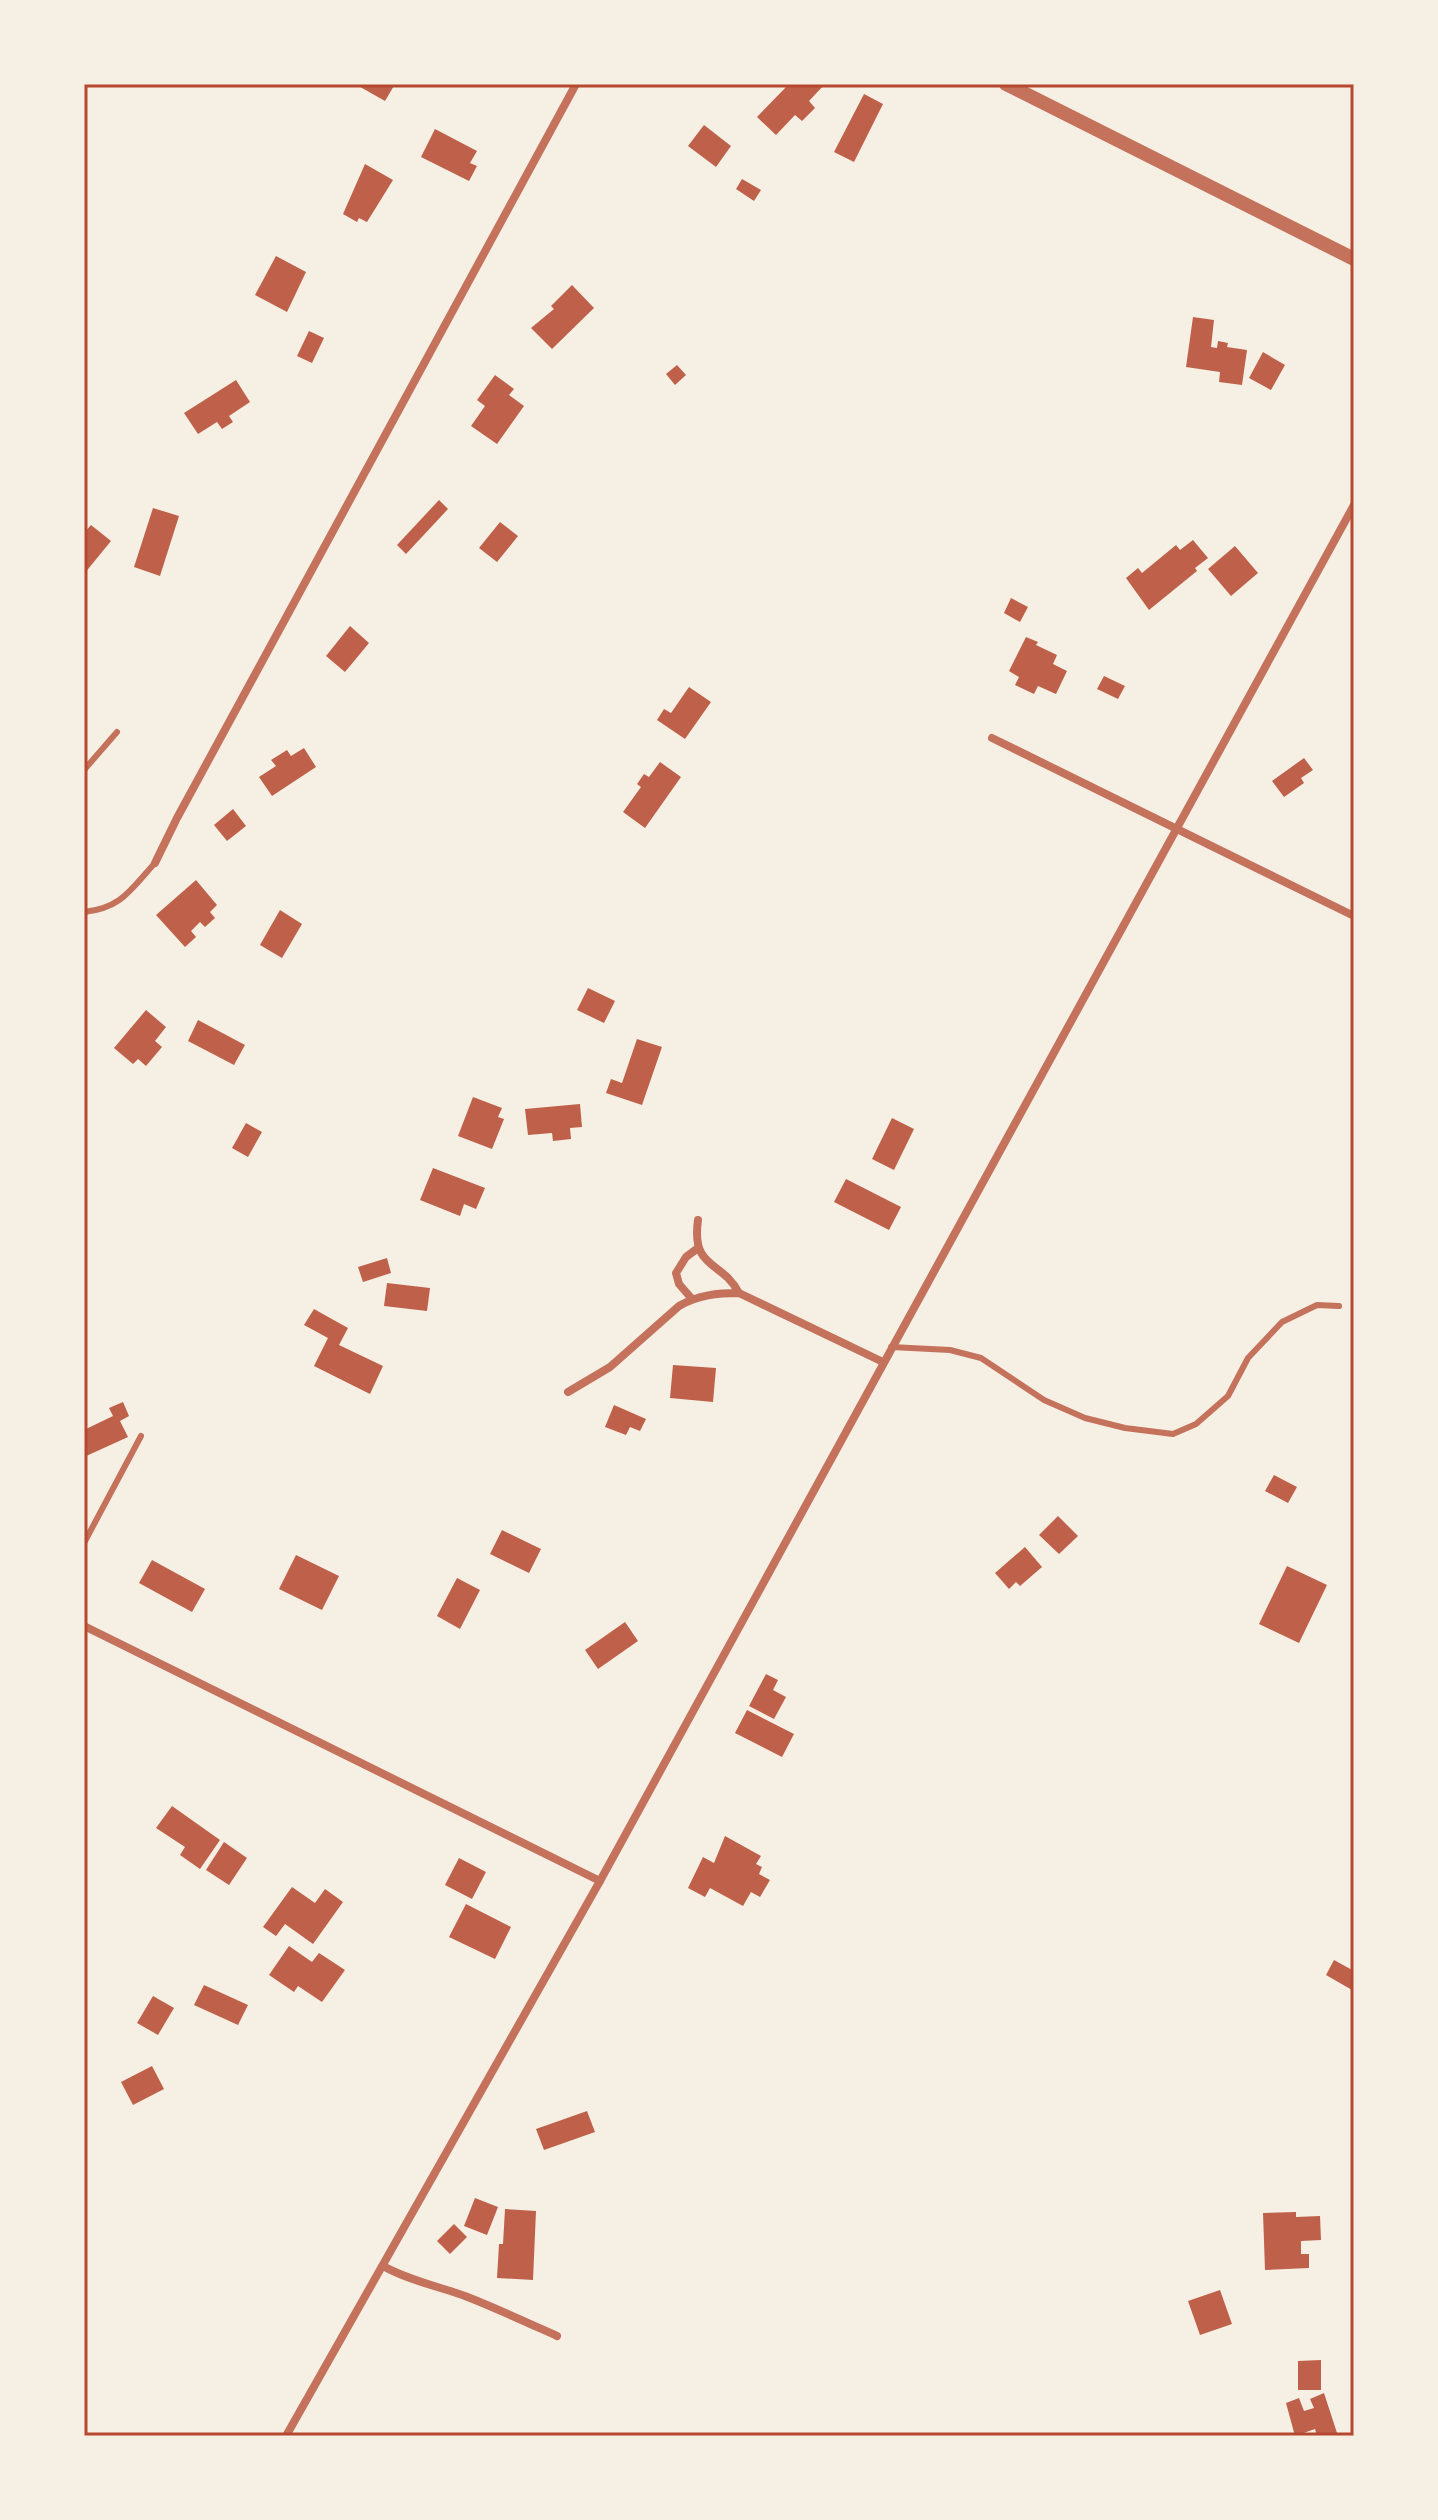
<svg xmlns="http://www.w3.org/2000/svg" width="1438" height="2520" viewBox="0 0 1438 2520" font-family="'Fira Sans Condensed',sans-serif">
<rect width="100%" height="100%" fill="#f6efe4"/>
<g fill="#bf614a">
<path d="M355,84H395L385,101Z"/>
<path d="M789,84H825L809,101L815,108L802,121L795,115L776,135L757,117Z"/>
<path d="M864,94L883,104L854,162L834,152Z"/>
<path d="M704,125L731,146L716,167L688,146Z"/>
<path d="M435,129L477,151L470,163L477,166L469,181L421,157Z"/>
<path d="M365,164L393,180L367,222L359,218L357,222L343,214Z"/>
<path d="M742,179L761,190L754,201L736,189Z"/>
<path d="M276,256L306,272L287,312L255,295Z"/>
<path d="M572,285L594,308L552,349L531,328L554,309L551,306Z"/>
<path d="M1193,317L1214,320L1211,347L1217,348L1218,341L1228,343L1227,347L1247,350L1242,385L1219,382L1220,372L1186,367Z"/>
<path d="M309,331L324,338L312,363L297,356Z"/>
<path d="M1263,352L1285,365L1271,390L1249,378Z"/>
<path d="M677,365L686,375L675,385L666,374Z"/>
<path d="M495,375L514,389L509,395L524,406L497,444L471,426L485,406L477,400Z"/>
<path d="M236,380L250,402L229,416L233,422L222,429L217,422L198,434L184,413Z"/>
<path d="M439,500L448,509L406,554L397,545Z"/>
<path d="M153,508L179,516L160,576L134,567Z"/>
<path d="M500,522L518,536L497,562L479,548Z"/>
<path d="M91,525L111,541L84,574V533Z"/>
<path d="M1193,540L1208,558L1195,568L1197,571L1149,610L1126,578L1138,568L1142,573L1176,545L1180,550Z"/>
<path d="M1235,546L1258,573L1231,596L1208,569Z"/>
<path d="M1011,598L1028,607L1020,622L1004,613Z"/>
<path d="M350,626L369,643L345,672L326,656Z"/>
<path d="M1026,637L1038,642L1036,645L1057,655L1053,664L1067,671L1056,694L1038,686L1034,694L1015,685L1019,677L1009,671Z"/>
<path d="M1104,676L1125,686L1118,699L1097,689Z"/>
<path d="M689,687L711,702L685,739L657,720L664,709L671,713Z"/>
<path d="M304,748L316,767L272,796L259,777L276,766L271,760L287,750L291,756Z"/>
<path d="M1304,758L1313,770L1301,778L1304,783L1284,797L1272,781Z"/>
<path d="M660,762L681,777L645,828L623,812L641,787L637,784L644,774L649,777Z"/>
<path d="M233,809L246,826L227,841L214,825Z"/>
<path d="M196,880L217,905L210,912L215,918L205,927L200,922L191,931L196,937L185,947L156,915Z"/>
<path d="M280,910L302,924L282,958L260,945Z"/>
<path d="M588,988L615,1001L604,1023L577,1010Z"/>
<path d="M146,1010L166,1027L155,1041L162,1047L146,1066L138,1059L133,1064L114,1048Z"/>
<path d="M198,1020L245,1045L234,1065L188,1041Z"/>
<path d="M637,1039L662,1047L642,1105L606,1093L611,1079L622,1083Z"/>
<path d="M473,1097L502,1108L498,1117L504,1119L492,1149L458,1136Z"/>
<path d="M580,1104L582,1127L570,1128L571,1139L553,1141L552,1133L528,1135L525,1109Z"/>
<path d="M892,1118L914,1129L894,1170L872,1159Z"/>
<path d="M246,1123L262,1132L248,1157L232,1148Z"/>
<path d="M433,1168L485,1188L476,1209L464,1204L460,1216L420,1200Z"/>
<path d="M846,1179L901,1207L889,1230L834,1202Z"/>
<path d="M387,1258L391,1273L363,1282L358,1267Z"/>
<path d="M387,1283L430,1288L427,1311L384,1306Z"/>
<path d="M314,1309L348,1328L339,1345L383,1366L370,1394L314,1366L328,1338L304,1325Z"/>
<path d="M673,1365L716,1368L713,1402L670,1398Z"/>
<path d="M123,1402L129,1416L120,1421L128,1437L84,1457V1430L113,1416L109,1408Z"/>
<path d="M614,1405L646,1419L640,1431L630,1427L626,1435L605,1427Z"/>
<path d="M1274,1475L1297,1487L1288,1503L1265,1491Z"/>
<path d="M1058,1516L1078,1536L1059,1554L1039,1535Z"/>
<path d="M502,1530L541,1549L529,1573L490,1554Z"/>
<path d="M1025,1547L1042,1567L1020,1586L1016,1582L1009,1589L995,1573Z"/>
<path d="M296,1555L339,1576L322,1610L279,1589Z"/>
<path d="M152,1560L205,1589L192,1612L139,1583Z"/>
<path d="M1287,1566L1327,1585L1299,1643L1259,1624Z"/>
<path d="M457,1578L480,1590L460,1629L437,1616Z"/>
<path d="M625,1622L638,1641L598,1669L585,1650Z"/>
<path d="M766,1674L778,1680L773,1690L786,1697L774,1719L749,1706Z"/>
<path d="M747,1710L794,1734L782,1757L735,1733Z"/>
<path d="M172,1806L220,1840L200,1869L180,1855L185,1847L156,1828Z"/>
<path d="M725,1836L761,1856L756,1864L762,1867L759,1874L770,1880L760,1897L751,1892L743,1906L710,1888L705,1897L688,1888L703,1857L714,1863Z"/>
<path d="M224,1842L247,1858L229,1885L206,1870Z"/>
<path d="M459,1858L486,1872L472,1899L445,1885Z"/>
<path d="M292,1887L315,1903L325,1889L343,1902L313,1944L285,1924L276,1936L263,1927Z"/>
<path d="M466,1904L511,1927L495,1959L449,1937Z"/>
<path d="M289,1946L312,1962L319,1953L345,1970L322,2002L298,1986L294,1992L269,1975Z"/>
<path d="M1334,1960L1354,1971L1352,1990L1326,1975Z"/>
<path d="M204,1985L248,2005L238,2025L194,2005Z"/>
<path d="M153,1996L174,2008L158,2035L137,2023Z"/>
<path d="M152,2066L164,2089L133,2105L121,2082Z"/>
<path d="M587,2111L595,2132L544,2150L536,2129Z"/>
<path d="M475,2198L498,2207L487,2235L464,2226Z"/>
<path d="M505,2209L536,2211L533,2280L497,2278L499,2244H503Z"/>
<path d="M1296,2212V2217L1320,2216L1321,2240L1301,2241V2254H1309V2268L1265,2270L1263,2213Z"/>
<path d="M454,2224L467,2237L450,2254L437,2241Z"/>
<path d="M1220,2290L1232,2324L1200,2335L1188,2301Z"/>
<path d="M1321,2360V2390H1298V2361Z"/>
<path d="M1324,2393L1338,2436H1317L1315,2429L1295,2436L1286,2403L1299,2398L1304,2411L1314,2408L1310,2399Z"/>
</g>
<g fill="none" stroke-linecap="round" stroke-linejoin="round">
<g stroke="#c5725c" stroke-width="6">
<path d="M84,770L117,732"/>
<path d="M84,912C122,908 131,889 155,863"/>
<path d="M891,1347L950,1350L981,1358L1044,1400L1085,1418L1125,1428L1173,1434L1196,1424L1228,1396L1248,1358L1282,1322L1317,1305L1339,1306"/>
<path d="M84,1543L141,1436"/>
</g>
<g stroke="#c5725c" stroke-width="8">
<path d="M992,738L1354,916"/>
<path d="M155,863L177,818L576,84"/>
<path d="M698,1220C691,1270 722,1260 739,1293"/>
<path d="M692,1299L679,1284L676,1273L686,1257L698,1248"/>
<path d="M568,1392L610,1367L679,1306C698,1295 718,1293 739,1293L883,1362"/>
<path d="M84,1626L600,1881"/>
<path d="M383,2266C408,2280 437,2286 465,2296C496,2308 526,2322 557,2336"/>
<path d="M286,2436L600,1881L1354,505"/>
</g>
<path stroke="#c5725c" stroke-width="14" d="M1006,84L1354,259"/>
</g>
<rect width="1438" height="2520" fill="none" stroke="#f6efe4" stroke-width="172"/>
<rect x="86" y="86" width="1266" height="2348" fill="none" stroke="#b5482f" stroke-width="3"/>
</svg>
